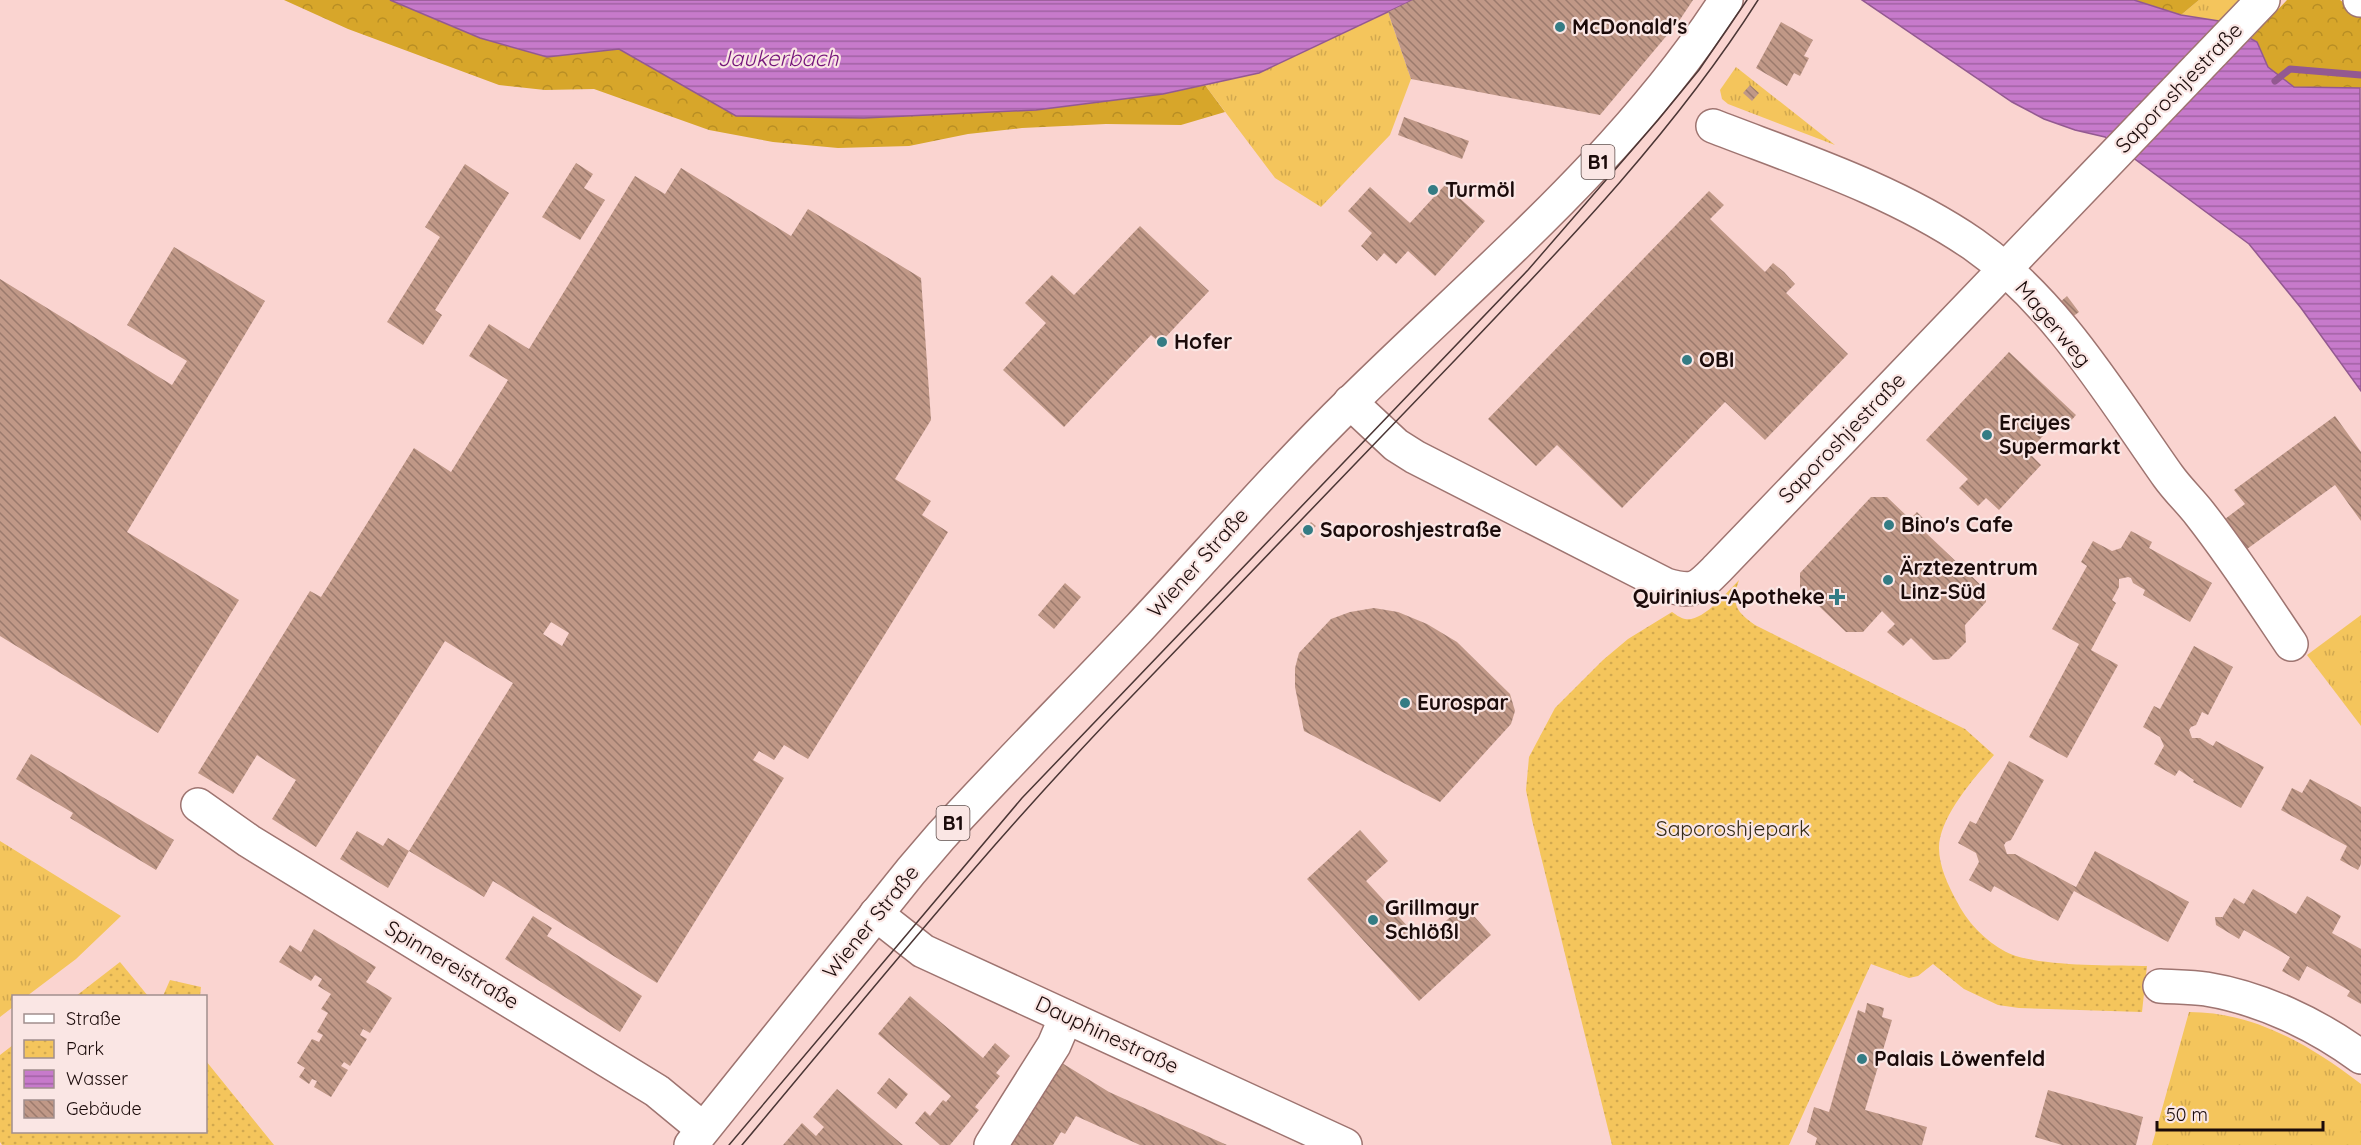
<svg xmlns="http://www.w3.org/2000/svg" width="2361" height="1145" viewBox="0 0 2361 1145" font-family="Quicksand,sans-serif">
<defs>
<pattern id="grass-tufts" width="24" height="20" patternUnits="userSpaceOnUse" patternTransform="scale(1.5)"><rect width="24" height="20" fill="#f4c55c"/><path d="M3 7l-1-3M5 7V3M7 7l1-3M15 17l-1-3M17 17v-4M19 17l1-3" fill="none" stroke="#d1a84f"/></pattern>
<pattern id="forest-crowns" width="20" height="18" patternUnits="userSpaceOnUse" patternTransform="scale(1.5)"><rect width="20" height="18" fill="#d7a62a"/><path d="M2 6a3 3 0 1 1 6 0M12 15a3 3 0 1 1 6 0" fill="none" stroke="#b88e24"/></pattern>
<pattern id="park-dots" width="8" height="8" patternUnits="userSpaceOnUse" patternTransform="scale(1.5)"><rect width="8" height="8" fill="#f4c55c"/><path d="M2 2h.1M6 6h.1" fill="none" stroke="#d1a84f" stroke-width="1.8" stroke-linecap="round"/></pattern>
<pattern id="water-rules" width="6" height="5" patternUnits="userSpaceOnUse" patternTransform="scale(1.5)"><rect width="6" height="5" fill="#c77acb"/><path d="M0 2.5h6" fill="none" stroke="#a162a3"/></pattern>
<pattern id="building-back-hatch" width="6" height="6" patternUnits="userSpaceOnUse" patternTransform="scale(1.5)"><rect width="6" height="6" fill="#c09887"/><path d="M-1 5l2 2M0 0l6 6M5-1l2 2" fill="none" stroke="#9b7a6d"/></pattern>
</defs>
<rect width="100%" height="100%" fill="#fad4d0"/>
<g fill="url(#grass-tufts)">
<path d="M2199,0H2241L2219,21L2181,15Z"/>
<path d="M1388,12L1411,79L1390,135L1321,207L1275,178L1205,85L1259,73Z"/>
<path d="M1736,67L1835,145L1728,104L1722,99L1720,90Z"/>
<path d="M2361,615V726L2307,655Z"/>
<path d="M0,841L121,916L76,959L27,996H14L13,1007L0,1017Z"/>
<path d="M2189,1012C2253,1012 2308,1044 2357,1081L2361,1084V1145H2152Z"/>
</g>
<g fill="url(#forest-crowns)">
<path d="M284,0H390L480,38L547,57L619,49L670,78L1036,110L1163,94L1205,85L1225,112L1181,125L1106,124L1022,128L968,134L909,146L838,148L773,142L709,130L594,89L545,90L499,85L348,29Z"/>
<path d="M2134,0H2199L2181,15Z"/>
<path d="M2287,0H2340L2361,15V88L2294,87L2268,67L2257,42L2251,38Z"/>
</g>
<g fill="url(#park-dots)">
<path d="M1739,580C1731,603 1735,611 1755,625L1965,729L1994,755C1975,777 1939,817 1939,848C1939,866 1948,885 1956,900C1967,922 1984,940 2006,952C2036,967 2111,965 2147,966L2142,1012L2019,1008L1998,1005L1964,989L1933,964L1918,976L1909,978L1871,964L1789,1145H1612L1532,820L1526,790L1529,757L1555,708L1603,660L1628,639L1672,612C1675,614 1680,618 1685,619C1702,623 1728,591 1739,580Z"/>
<path d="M120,962L148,996H76Z"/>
<path d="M170,980L201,987L200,996H163Z"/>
<path d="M13,1045L14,1132H206V1061L274,1145H2L0,1142V1055Z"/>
</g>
<g fill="url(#water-rules)" stroke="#935991" stroke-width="1.5">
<path d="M390,0H1413L1259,73L1163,94L1036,110L864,118L736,116L619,49L547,57L480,38Z"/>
<path d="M1862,0H2134L2181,15L2219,21L2257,42L2268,67L2294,87L2360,88L2361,391L2301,308L2249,244L2105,137L2075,130L2044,119L2012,102Z"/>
</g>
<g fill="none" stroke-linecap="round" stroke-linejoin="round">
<path stroke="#935991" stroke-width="7" d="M2275,81L2290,69L2361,75"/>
</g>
<g fill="url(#building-back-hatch)" fill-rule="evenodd">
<path d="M1413,0H1693L1679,21L1600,115L1411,79L1388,12Z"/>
<path d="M1781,22L1813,40L1804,56L1809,58L1800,76L1794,73L1787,86L1756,68Z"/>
<path d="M1750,85L1759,93L1752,101L1743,93Z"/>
<path d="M1404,117L1469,141L1462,159L1398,135Z"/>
<path d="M576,163L593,174L584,188L605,200L580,240L542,217Z"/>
<path d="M465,164L509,193L435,310L442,315L423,345L387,322L440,237L425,227Z"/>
<path d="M681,168L791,236L808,209L921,278L931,420L895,479L931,501L922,515L948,532L808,759L784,745L774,760L759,751L753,760L784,778L657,983L493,881L484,897L409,851L513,683L445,641L316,847L272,819L296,780L272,765L257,755L233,794L198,773L310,591L321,597L414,448L451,472L508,380L469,356L489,324L529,349L635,176L665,194ZM551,622L569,633L562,646L543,634Z"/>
<path d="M1445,185L1485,221L1435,276L1408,251L1396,264L1384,253L1377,261L1361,246L1372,233L1348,211L1370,187L1410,223Z"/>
<path d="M1709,191L1724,205L1710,219L1765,272L1773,263L1784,272L1795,284L1786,293L1848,354L1765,440L1725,402L1622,508L1557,445L1536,466L1488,419Z"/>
<path d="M1140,226L1209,291L1160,343L1151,335L1064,427L1003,370L1046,323L1025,303L1052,275L1074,295Z"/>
<path d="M174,247L265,301L127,532L239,600L158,733L0,636V279L172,385L187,361L127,325Z"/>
<path d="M2067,296L2079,312L2071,318L2059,303Z"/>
<path d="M2009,352L2076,415L2062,431L2054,424L2028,452L2041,465L1999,510L1986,498L1978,506L1959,488L1968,479L1926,440Z"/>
<path d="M2335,416L2361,452V521L2335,485L2247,549L2225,519L2245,504L2234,490Z"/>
<path d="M1871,497H1887L1910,519L1917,512L1931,526L1925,532L1986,590V602L1965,625L1966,642L1949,659L1933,660L1911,638L1903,646L1887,632L1895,624L1882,611L1863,632H1846L1800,588V573Z"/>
<path d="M1311,522L1316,526L1304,538L1300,534Z"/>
<path d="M2131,531L2152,542L2149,548L2212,583L2190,622L2143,595L2145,590L2133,583L2131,578L2128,577L2119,579V587L2112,600L2116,603L2091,650L2118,665L2067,758L2029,737L2079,644L2052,629L2087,566L2081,562L2093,541L2112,551L2121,548Z"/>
<path d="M1065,583L1081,597L1054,629L1038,615Z"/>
<path d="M1374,608L1398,612L1427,624L1457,642L1510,694L1515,711L1511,724L1440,802L1304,731L1295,687V668L1299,653L1331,619L1350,612Z"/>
<path d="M2194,646L2233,667L2208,715L2202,712L2196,725L2191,727L2189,730L2192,738H2200L2213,746L2216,741L2264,767L2241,808L2193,782L2194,780L2179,770L2175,776L2154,764L2164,746L2160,737L2143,727L2154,706L2160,709Z"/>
<path d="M31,754L174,840L156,870L70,818L73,813L16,779Z"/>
<path d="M2009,761L2044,780L2011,840L2006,842L2004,845L2007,854H2015L2076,887L2095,851L2189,902L2168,942L2074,891L2058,921L1994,886L1991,892L1969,880L1979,862L1976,853L1958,843L1970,821L1976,824Z"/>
<path d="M2310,779L2361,807V864L2358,870L2340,860L2347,846L2281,810L2292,788L2302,793Z"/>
<path d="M1360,830L1388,861L1366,881L1422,942L1464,905L1491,935L1419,1001L1307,879Z"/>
<path d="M357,831L383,846L388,838L409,851L388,888L340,859Z"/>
<path d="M2253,889L2296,914L2307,896L2341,916L2332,933L2361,949V1004L2347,996L2350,991L2307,966L2299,981L2282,971L2290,957L2244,930L2239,939L2216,925L2215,917H2222V918L2234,898L2244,904Z"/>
<path d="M533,916L552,928L547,936L642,996L620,1032L505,959Z"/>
<path d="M314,929L376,967L366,982L392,998L370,1033L363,1029L360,1035L367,1039L350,1066L344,1062L341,1066L348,1070L331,1097L314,1087L317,1081L312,1079L309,1084L299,1077L305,1068L297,1063L312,1039L319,1042L323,1035L317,1032L328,1013L321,1009L331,994L318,986L322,979L315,975L311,981L279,962L290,945L301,952Z"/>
<path d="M910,996L983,1058L995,1043L1010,1056L996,1073L1000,1076L975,1107L979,1110L950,1145H940L915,1123L925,1111L930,1116L943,1100L946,1102L951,1096L878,1034Z"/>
<path d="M1867,1003L1884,1008L1882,1017L1892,1020L1865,1110L1927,1127L1922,1145H1815L1817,1138L1807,1132L1814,1107L1829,1112L1858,1010L1865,1013Z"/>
<path d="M1062,1063L1109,1092L1227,1145H1140L1076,1116L1065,1134L1061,1132L1053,1145H1010Z"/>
<path d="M889,1078L908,1094L896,1109L877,1093Z"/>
<path d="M837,1089L872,1119L903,1145H783L802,1123L816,1136L824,1127L813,1117Z"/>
<path d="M2048,1090L2143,1117L2136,1145H2062L2035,1137Z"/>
</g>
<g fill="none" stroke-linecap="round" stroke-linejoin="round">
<g stroke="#9e7470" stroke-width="36">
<g id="minor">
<path d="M2360,0H2361"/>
<path d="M1713,126C1801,160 1894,190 1973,244C2056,302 2110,394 2168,476C2178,490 2190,501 2200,514C2233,556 2262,601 2291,644"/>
<path d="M1350,402L1396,445L1415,457L1666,585C1695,593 1697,589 1718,568L2263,0"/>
<path d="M198,805L249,841L657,1091L703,1129"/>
<path d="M2160,986C2175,987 2191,987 2206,989C2261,998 2316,1024 2361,1057"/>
<path d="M991,1145L1054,1045L1066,1017"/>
</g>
</g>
<g stroke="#9e7470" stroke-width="36">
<g id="major">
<path d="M876,914L923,951L1345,1145"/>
<path d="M691,1145L911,871L941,836C1006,765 1074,697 1140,627C1211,551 1279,472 1353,400C1483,272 1626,155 1726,0"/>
</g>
</g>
<use href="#minor" stroke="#fff" stroke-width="33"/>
<use href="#major" stroke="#fff" stroke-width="33"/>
<g stroke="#4b3635" stroke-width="1.5">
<path d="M729,1145L1022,798L1528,270L1658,120L1699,70L1747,0"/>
<path d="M742,1145C869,994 993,839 1131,697C1240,585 1348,472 1456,359C1564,246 1674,132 1758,0"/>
</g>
</g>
<g fill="#347c84" stroke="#fae6e4" stroke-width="2">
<circle cx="1560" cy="27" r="6"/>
<circle cx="1433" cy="190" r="6"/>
<circle cx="1162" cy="342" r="6"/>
<circle cx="1687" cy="360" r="6"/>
<circle cx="1987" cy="435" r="6"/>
<circle cx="1889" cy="525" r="6"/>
<circle cx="1308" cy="530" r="6"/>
<circle cx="1888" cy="580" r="6"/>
<path d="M1834 588h6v6h6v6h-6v6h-6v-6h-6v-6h6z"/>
<circle cx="1405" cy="703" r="6"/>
<circle cx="1373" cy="920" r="6"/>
<circle cx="1862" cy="1059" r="6"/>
</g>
<g text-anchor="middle" stroke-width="4.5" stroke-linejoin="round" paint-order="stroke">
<g fill="#fae6e4" stroke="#5e4d4b" stroke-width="1.5">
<rect x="1581.5" y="145" width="33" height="34" rx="4.5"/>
<rect x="936.5" y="806" width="33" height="34" rx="4.5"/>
</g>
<g font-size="20" font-weight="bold" fill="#1b0b0a">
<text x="1598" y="169">B1</text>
<text x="953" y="830">B1</text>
</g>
<g font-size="21" font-weight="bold" fill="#1b0b0a" stroke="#fae6e4" text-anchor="start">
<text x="1572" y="34">McDonald's</text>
<text x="1445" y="197">Turmöl</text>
<text x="1174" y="349">Hofer</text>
<text x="1699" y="367">OBI</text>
<text x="1999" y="430">Erciyes<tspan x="1999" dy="24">Supermarkt</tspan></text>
<text x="1901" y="532">Bino's Cafe</text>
<text x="1320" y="537">Saporoshjestraße</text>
<text x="1900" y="575">Ärztezentrum<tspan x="1900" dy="24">Linz-Süd</tspan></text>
<text x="1825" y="604" text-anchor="end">Quirinius-Apotheke</text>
<text x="1417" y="710">Eurospar</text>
<text x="1385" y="915">Grillmayr<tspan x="1385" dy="24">Schlößl</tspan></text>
<text x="1874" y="1066">Palais Löwenfeld</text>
</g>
<g font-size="21" fill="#1b0b0a" stroke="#fae6e4">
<text transform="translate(2179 88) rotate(-46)" y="7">Saporoshjestraße</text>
<text transform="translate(2053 324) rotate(50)" y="7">Magerweg</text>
<text transform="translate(1842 438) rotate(-46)" y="7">Saporoshjestraße</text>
<text transform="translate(1198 563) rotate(-48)" y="7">Wiener Straße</text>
<text transform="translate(871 922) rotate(-51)" y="7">Wiener Straße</text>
<text transform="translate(452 965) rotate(31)" y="7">Spinnereistraße</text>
<text transform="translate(1107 1035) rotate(25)" y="7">Dauphinestraße</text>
</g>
<g font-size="21" fill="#332a17" stroke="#fae6e4">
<text x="1733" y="836">Saporoshjepark</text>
</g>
<g font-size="22" font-style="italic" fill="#75157b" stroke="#fae6e4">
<text x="778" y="66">Jaukerbach</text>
</g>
</g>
<rect x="12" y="995" width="195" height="138" fill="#fae6e4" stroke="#a18e8d" stroke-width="1.5"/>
<rect x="24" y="1014" width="30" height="9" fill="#ffffff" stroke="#a18e8d" stroke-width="1.5"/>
<text x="66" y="1025" font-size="18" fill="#1b0b0a">Straße</text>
<rect x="24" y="1040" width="30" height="18" fill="url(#park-dots)" stroke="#a18e8d" stroke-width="1.5"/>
<text x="66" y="1055" font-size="18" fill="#1b0b0a">Park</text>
<rect x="24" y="1070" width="30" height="18" fill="url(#water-rules)" stroke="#a18e8d" stroke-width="1.5"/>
<text x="66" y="1085" font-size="18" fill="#1b0b0a">Wasser</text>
<rect x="24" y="1100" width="30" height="18" fill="url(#building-back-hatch)" stroke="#a18e8d" stroke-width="1.5"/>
<text x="66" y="1115" font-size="18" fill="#1b0b0a">Gebäude</text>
<path d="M2157 1121v9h166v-9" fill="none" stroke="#1b0b0a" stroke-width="3"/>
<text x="2166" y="1121" font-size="18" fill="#1b0b0a" stroke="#fae6e4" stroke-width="4.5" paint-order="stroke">50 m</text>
</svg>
